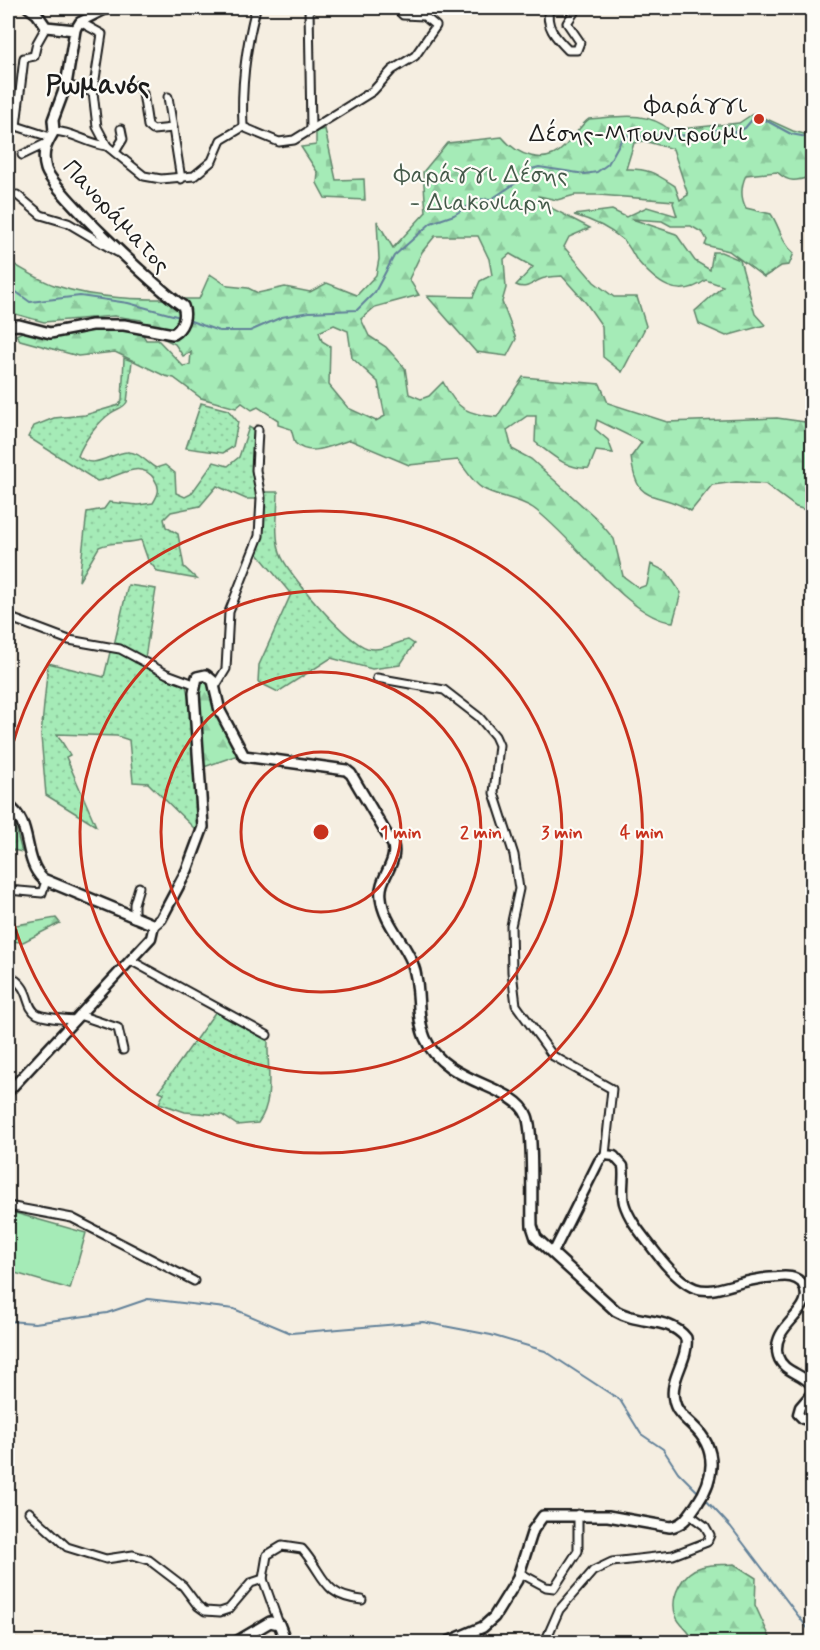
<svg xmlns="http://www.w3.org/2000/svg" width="820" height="1650" viewBox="0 0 820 1650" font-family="Mynerve,sans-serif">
<defs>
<pattern id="grass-dots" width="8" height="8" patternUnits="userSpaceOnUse" patternTransform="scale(1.5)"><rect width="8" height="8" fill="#a5ebb7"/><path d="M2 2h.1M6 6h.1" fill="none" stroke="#8dc99d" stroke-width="1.8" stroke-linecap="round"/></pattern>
<pattern id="forest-firs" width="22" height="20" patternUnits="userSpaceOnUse" patternTransform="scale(1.5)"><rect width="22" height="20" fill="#a5ebb7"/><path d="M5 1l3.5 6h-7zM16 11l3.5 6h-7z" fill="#8dc99d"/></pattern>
<pattern id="cemetery-stones" width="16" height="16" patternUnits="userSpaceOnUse" patternTransform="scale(1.5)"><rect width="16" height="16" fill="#a5ebb7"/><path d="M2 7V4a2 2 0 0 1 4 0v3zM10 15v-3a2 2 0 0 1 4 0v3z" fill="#8dc99d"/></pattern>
</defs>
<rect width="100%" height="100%" fill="#f5eee1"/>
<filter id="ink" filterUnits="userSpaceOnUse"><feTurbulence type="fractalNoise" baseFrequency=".0167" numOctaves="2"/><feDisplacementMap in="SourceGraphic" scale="12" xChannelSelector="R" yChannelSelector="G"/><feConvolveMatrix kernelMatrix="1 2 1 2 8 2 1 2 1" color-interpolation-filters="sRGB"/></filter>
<g filter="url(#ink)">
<g fill="url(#grass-dots)" stroke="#60846a" stroke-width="1.5">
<path d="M124,358L132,361L127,402C123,409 117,408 111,413C99,421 83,442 78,456C94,471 110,453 127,452C138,451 147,463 156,468L165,465L175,473L176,493L185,497L191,494L214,462L228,466L239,457L249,427L254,430L253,471L258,499H246L217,486L200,506L171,512L164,519L166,527L178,534L184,567L197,579L158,572L148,560L141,540C127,544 113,541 99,547L79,581L87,512L104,509L109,502L138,505L153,503C158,495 161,489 155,480C140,457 117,479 97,481L28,437L34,426L54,418L85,415L119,405L122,400Z"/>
<path d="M201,403L228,410L238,422L233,447L223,453L186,448Z"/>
<path d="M265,492H278C278,511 274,534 280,553C287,574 346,641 367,648C382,652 394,643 408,640L414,644L400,665L372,669L331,658L278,692L258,682L259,665L291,594L257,553L262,494Z"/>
<path d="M128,585L156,589L145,658L114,645Z"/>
<path d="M111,648L186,686C193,713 202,804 197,831L148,783L133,782L129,740L117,736L57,734L70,755L66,757L96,826L46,795L41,736L48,663L104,677Z"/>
<path d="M13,819L22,852L8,849V826Z"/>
<path d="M216,1011L268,1041C267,1068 275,1100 258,1123L237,1125L222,1115L185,1112L159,1103L164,1093L159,1091Z"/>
</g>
<g fill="url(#forest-firs)" stroke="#60846a" stroke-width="1.5" fill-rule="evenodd">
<path d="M754,113L793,131L812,136V176C797,181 790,184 777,172L746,175C741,186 740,197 746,208L771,214C780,227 781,242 794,253L789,265L781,266L764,277L729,251L705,245L707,240L703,233L691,226H671L662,221L632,219L676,234L695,261L710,270L713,252H721L740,260L755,314L765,325L726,336L699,324L695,311L723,286L706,280C678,301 656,283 636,259C632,253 629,245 623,240C609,228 592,220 574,215L612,210L626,217L647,207L677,216L673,203L674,201L599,195H575L557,200L539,196L553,209L590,228L569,237L564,247L594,282L614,297H637L646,326L622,372L603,357L602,326L586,303L562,276C557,277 550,276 545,278C534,280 528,291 516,285L533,267L510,254L504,259L506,288L502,302L516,339L507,356L476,352L427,296L473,297L480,281L492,275L489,259L478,236H435L422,252L409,279L419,295L375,307L361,319L369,336L386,347L405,368L409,394L421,399L429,396L443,382C458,411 466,413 497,417L523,377L600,384L608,403L667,422L777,418L812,423V512L796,507L765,484L736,482L712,485L691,511C655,488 637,509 631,457L642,442L597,420L595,429L608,440L613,453L596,451L589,468C567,470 552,455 535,442L536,416H527L507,430L512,449L531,459L596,518L614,539L623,576L639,588L647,585L651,564L667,572L681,593L673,622C629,620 572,535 533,508C518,498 497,497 482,488C473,483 465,468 458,460L409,465L350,440C332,445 310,458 295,443L291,429L278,425V420L258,407L252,410L242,403L236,408L201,398L174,378L165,376L115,352L78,356L20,340L16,335L24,331C59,339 67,330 98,327C112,325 127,330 141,332L146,340H158L183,366L190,365L191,352L183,356L175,344L154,334L141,320L114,316L44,322L8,312V261C23,269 40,281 57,286C102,301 153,299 199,299L210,274L228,286L248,288L258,293L285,287L310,292L327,283L357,295L376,275L379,259L377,221L393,248L426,212L423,172L447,143L502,137C517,155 545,167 564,147C573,139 581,124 589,119C618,117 647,110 670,130L739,123ZM644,141L673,149L688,195L680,200L675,186C656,174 649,168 626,169L634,143ZM334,325L348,331L352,358L378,382L385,416L376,421L348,408L329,385L330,346L322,341L319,332Z"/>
<path d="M208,678L238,755L204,767L197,680Z"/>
<path d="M56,918L60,923L23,942L8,941V922L16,925Z"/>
<path d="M734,1564L756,1578L755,1605L772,1642H693C691,1630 680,1627 676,1616C669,1598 682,1572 701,1567C711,1564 723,1565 734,1564Z"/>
</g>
<path fill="url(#cemetery-stones)" stroke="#60846a" stroke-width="1.5" d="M325,129L336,180L364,179L365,200L325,198L317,183L318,173L301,147L316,145V131Z"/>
<path fill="#a5ebb7" stroke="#60846a" stroke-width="1.5" d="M8,1211L86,1233L70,1289L8,1271Z"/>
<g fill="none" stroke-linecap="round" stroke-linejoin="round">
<g stroke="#628199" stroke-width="2">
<path d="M8,286L30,302L80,296L128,303L180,317"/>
<path d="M185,319L219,331H250L282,317L309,312L357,310L375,292L394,256L431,223L454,215L479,199L490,200L519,181L528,170L539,167L585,174L597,172L608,164L623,137L634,134L641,136L700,135L717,130L737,132L745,128L756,115L791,134L812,138"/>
<path d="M8,1321L35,1323L107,1313L148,1299L234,1309L291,1333L423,1322L491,1335L545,1351L620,1400L641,1434L663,1449L678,1472L700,1494"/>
<path d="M704,1498L731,1527L812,1634"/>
</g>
<g stroke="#1c1c1c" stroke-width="11">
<g id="minor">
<path d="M309,8L311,130"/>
<path d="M549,8C545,26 555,37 568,50H577L580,42L567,23L577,8"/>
<path d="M8,9L9,8"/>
<path d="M80,22L102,34L93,92L97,127L107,146L144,176L161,179L194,176L212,161L221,140L243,127"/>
<path d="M46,27L37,43L34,56L24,58L16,126L50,137"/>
<path d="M66,85L93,92"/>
<path d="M138,85L143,93L148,126L153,130L173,128"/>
<path d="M168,97L181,179"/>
<path d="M243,127L279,142L294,140L373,91L392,70L415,56L436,26L424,16L403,15L396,8"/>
<path d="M243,127C241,88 246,46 256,8"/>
<path d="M54,131C74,132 88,144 107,146"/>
<path d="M115,152L123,139L121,129"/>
<path d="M22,155L45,144"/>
<path d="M17,195L41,215L68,223L117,252"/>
<path d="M8,617L69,640L120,649L167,674L194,684"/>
<path d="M377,678L444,690L479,717L495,736L499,745L494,793L514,855L519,889L511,926L512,972L516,1005L553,1056L612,1089L605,1155"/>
<path d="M215,687L226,669L229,612L259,536L261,498L256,470L258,430"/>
<path d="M8,890L42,893L46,881"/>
<path d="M134,918V904L139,887"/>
<path d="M130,960L267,1035"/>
<path d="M11,977C32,989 24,1006 37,1014C47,1019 64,1019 75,1020"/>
<path d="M79,1015L118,1028L123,1050"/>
<path d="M8,1206L72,1218L194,1281"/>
<path d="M29,1512L67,1547L106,1559L133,1555L149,1560L183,1586L198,1606L205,1611L220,1612L229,1609L251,1583L263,1579"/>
<path d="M520,1573L546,1587L554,1588L578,1551V1514"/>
<path d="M279,1624L263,1579L267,1555L282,1546L302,1549C325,1575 322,1596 362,1600"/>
<path d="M545,1642L559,1610L593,1571L612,1562L673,1555L707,1542L710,1535L705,1526L690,1515"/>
</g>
</g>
<g stroke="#1c1c1c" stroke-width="13">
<g id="tertiary">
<path d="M75,30L80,22L108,8"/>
<path d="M8,1092L151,938L154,925"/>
<path d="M553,1253L599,1161L605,1155L614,1156L623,1166C625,1178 621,1191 624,1203C629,1220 643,1236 653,1249C705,1318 711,1280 777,1277C787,1276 795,1276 802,1283C820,1312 769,1323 778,1356C783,1373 804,1373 812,1386"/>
<path d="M812,1393L800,1407L798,1414L803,1419L812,1418"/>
</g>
</g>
<g stroke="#1c1c1c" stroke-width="14">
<g id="secondary">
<path d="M8,326L19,325L50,333L92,325H124L173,334C183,328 187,316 183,306C160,292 52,190 46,169C41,152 47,143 54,131L53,120L66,85L75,30L46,27L37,14L29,8"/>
<path d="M8,806C33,821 22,859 43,879L154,925L161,919L187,870L203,827L194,693L197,677L206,675L213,681L220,711L244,756L346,770L351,774L393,845C398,864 378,878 381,897C383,921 403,940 412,962C422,987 415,1015 425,1038C445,1085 515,1084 527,1116C534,1134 531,1202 532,1226L536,1238L616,1311C639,1325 669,1316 686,1338C689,1359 669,1379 674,1400C676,1412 685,1418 693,1426C718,1449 715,1478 697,1504C689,1515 684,1525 670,1527L608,1516H543L533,1530L517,1580L494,1617L483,1627L448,1642"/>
<path d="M236,1642L270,1622L279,1624L286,1642"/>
</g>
</g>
<use href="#minor" stroke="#fdfcf7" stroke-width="7"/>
<use href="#tertiary" stroke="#fdfcf7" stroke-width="8"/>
<use href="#secondary" stroke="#fdfcf7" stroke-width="9"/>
</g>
</g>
<g fill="none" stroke="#c8321e" stroke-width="3">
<circle cx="321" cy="832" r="80"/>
<circle cx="321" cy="832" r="160"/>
<circle cx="321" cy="832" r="241"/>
<path d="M8 763A321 321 0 1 1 8 901"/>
</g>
<circle fill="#c8321e" stroke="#fdfcf7" stroke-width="2" cx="759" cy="119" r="6"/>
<g text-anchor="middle" stroke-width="4.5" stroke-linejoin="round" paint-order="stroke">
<g font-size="24" fill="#1c1c1c" stroke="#fdfcf7" text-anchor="end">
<text x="747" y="113">Φαράγγι<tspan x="747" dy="28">Δέσης-Μπουντρούμι</tspan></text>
</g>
<g font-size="24" fill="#455a4a" stroke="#fdfcf7">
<text x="481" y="182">Φαράγγι Δέσης<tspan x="481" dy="28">- Διακονιάρη</tspan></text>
</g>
<g font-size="24" fill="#1c1c1c" stroke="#fdfcf7">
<text transform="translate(117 216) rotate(47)" y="8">Πανοράματος</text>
</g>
<g font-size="27" font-weight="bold" fill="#1c1c1c" stroke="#fdfcf7">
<text x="98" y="94">Ρωμανός</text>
</g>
</g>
<circle cx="321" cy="832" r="9" fill="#c8321e" stroke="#fdfcf7" stroke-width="3"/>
<g font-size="18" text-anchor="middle" font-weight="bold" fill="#c8321e" stroke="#fdfcf7" stroke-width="4.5" stroke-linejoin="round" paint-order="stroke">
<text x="401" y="838">1 min</text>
<text x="481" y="838">2 min</text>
<text x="562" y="838">3 min</text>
<text x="642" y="838">4 min</text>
</g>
<rect width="820" height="1650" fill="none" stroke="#fdfcf7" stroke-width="30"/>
<rect x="15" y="15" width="790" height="1620" fill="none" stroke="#1c1c1c" stroke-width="2" filter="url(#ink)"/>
</svg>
